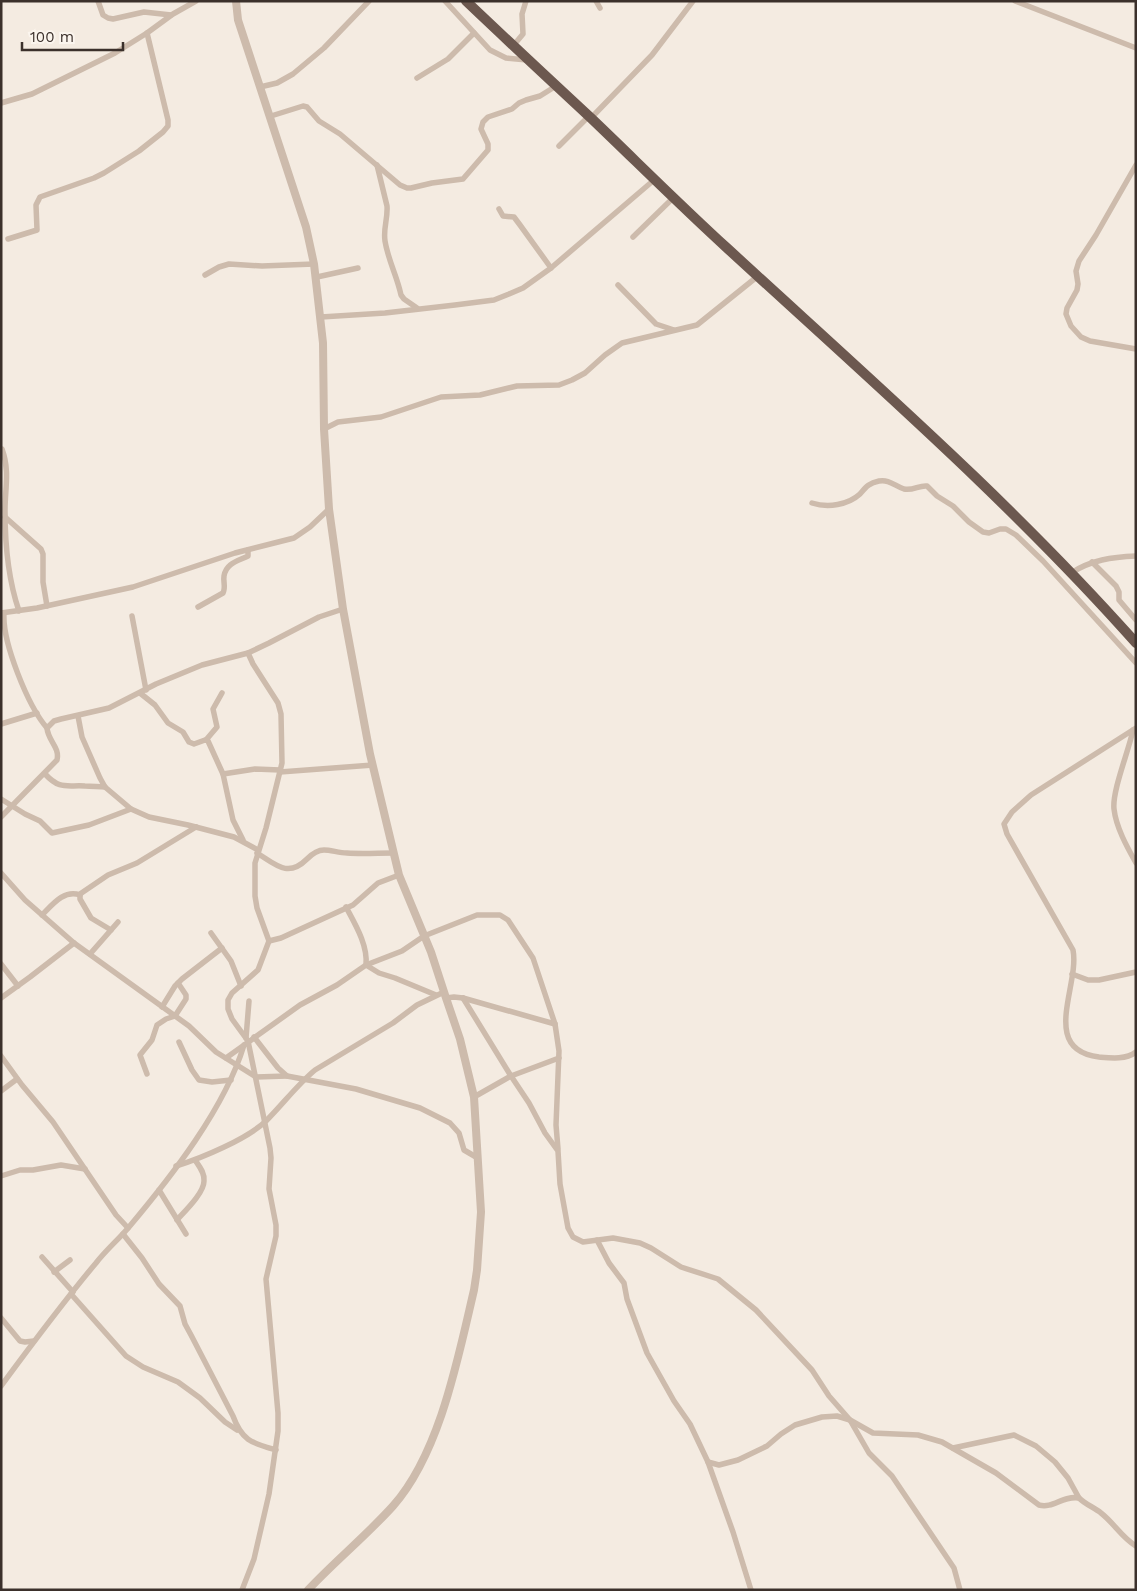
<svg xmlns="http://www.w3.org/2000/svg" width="1137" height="1591" viewBox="0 0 1137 1591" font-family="'Work Sans',sans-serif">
<rect width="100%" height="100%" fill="#f4ebe1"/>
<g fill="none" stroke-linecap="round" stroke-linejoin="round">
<g stroke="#cdbbac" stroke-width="5.5">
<path d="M98,1L103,15L108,18L113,19L144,12L171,15"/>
<path d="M445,1L490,50L506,58L527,60"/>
<path d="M596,1L600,8"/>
<path d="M1015,1L1136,48"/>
<path d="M513,46L523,34L522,14L526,1"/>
<path d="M417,78L448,59L474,33"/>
<path d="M260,87L277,83L293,74L324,48L369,1"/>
<path d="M1,103L32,94L115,53L147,33L173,14L196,1"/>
<path d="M271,116L303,106L307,107L319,121L340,134L400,185L407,188H411L432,183L463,179L488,150V144L481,129L483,122L488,117L512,109L519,103L526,100L540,96L556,86"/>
<path d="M591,118L652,55L693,1"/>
<path d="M559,146L589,116"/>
<path d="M377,165L387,206C388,219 383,228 385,241C388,260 397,276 401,295L404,299L417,308"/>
<path d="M1136,165L1096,235L1079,261L1076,271L1078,284L1077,290L1067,308L1066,314L1071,326L1081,337L1090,341L1136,349"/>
<path d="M499,209L503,216L514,217L520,225L551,268"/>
<path d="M633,237L673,198"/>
<path d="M8,239L37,230L36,205L40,197L94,178L104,173L139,151L163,132L168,126V120L147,33"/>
<path d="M205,275L219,267L229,264L262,266L314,264"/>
<path d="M317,277L358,268"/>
<path d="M618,285L656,324L674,330"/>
<path d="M321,317L385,313L455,305L494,300L509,294L523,288L551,268L654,180"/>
<path d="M324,429L338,422L381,417L441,397L480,395L517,386L559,385L572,380L585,373L605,355L622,343L697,325L758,276"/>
<path d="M2,449C10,471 5,488 5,511C5,545 8,579 19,611"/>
<path d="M812,503C828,508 848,505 860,494C866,487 869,483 879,481C889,479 895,486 904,489C913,491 919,485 927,486L937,496L953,506L969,522L983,532L989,533L1000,529H1006L1016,535L1043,561L1136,663"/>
<path d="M5,517L41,549L43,554V582L47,606"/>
<path d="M1092,562L1116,586L1119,592V600L1136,620"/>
<path d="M1071,573C1091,560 1112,557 1136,556"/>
<path d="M198,607L223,593C226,587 223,582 224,576C226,563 238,561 248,556V550"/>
<path d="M1,613L37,608L133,587L235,553L294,538L310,527L329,509"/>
<path d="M4,613C2,642 28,706 47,728"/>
<path d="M132,616L146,690"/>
<path d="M140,693L155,705L168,723L183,732L189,742L194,744L205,740L208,741L223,774L233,820L243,840"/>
<path d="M78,716L82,737L100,778L105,787L131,809L149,817L188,825L234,837L258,850"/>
<path d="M1,724L37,713"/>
<path d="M1136,728L1031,795L1012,812L1004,824L1007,834L1073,950C1080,985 1039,1050 1099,1057C1110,1058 1126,1060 1136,1052"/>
<path d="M1133,730C1129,750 1112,791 1114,809C1116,827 1127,847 1136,863"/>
<path d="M206,740L217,727L213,709L222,693"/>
<path d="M280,772L373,765"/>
<path d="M45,774C60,790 66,785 85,786C92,786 99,787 105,787"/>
<path d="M223,774L255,769L280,770"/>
<path d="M1,799L25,814L40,821L52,833L89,825L131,809"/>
<path d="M1,817L57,760C60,747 48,741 47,728L54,721L61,719L109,708L156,684L202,665L248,653L269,643L319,617L343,609"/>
<path d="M257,853C276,865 288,878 307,859C312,854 317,850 324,850C331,850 339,853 347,853C362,854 378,853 393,853"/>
<path d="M1,873L25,900L74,943L189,1026L216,1052L256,1077L287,1076"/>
<path d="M346,907C355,924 368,945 366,965L379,973L395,978L436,995"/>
<path d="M42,915C52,905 64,889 80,895"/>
<path d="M111,930L91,918L80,899V894L108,875L137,863L196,827"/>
<path d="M211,933L231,961L241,986"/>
<path d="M269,941L281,938L353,905L378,883L399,875"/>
<path d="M90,954L118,922"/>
<path d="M1,964L18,986"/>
<path d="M1072,974L1088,980H1099L1136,972"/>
<path d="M1,998L30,977L74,943"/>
<path d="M446,998L454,997L463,998L555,1024"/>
<path d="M463,998L511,1076L529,1103L545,1133L558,1151L560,1184L568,1228L573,1237L583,1242L613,1238L640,1243L651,1248L681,1267L718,1279L756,1310L812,1370L829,1396L850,1420L869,1453L892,1476L954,1568L960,1590"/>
<path d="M162,1007L175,986L182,979L222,948"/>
<path d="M254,1037L278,1068L287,1076L356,1089L420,1108L450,1123L459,1133L464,1150L476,1157"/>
<path d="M246,1038L249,1001"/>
<path d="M179,1042L192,1070L199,1080L212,1082L231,1080"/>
<path d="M1,1056L22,1085L53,1122L116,1215L128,1228"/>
<path d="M226,1058L300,1005L337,985L366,965L402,951L424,936L477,915H500L508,920L533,958L555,1024L559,1051L556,1125L558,1149"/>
<path d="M147,1074L140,1055L152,1040L157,1025L166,1019L175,1016L186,999V995L178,983"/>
<path d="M1,1091L17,1079"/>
<path d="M474,1097L511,1076L559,1058"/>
<path d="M176,1166C202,1158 247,1139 266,1121C283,1104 297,1085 315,1070L393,1023L417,1005L444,992"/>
<path d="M1,1176L20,1170H33L61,1165L85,1169"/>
<path d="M159,1190L186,1234"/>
<path d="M177,1220C185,1211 204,1193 204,1181C205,1173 199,1166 195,1160"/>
<path d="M123,1234L142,1258L159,1284L180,1306L185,1324L191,1335L233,1416C242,1441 252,1443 276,1450"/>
<path d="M597,1240L609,1263L624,1283L627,1299L647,1353L674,1401L690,1424L708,1462L733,1532L751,1590"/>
<path d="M42,1257L73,1292"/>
<path d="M54,1272L70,1260"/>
<path d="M71,1294L126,1356L143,1367L178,1382L200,1398L225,1422L237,1430"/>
<path d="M1,1318L20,1341L25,1342L34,1341"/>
<path d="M1,1386C32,1344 63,1302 96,1263C106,1250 119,1239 129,1227C171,1177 225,1108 244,1045"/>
<path d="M953,1448L1014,1435L1036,1446L1055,1462L1068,1478L1079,1498"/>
<path d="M708,1462L719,1465L738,1460L767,1446L781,1434L795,1425L822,1417L837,1416L850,1420L873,1433L918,1435L942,1442L996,1473L1039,1505C1053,1509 1063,1495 1079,1498C1086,1505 1094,1507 1101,1513C1114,1523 1122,1538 1136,1546"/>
<path d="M242,1590L254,1559L269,1494L278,1431V1413L266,1279L276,1236V1225L269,1189L271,1158L270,1148L248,1041L232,1019L228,1009V1000L232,993L258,970L269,941L257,908L255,896V863L266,828L282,763L281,714L278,703L253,664L248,653"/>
</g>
<path stroke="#cdbbac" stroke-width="8" d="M236,1L238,20L306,227L314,264L323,343L324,429L329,509L343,609L370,754L399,875L431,952L446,998L460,1039L474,1097L481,1212L477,1270L474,1290C458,1358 440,1453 393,1506C366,1536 335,1561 308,1590"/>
<path stroke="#6c584f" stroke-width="10" d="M466,1C508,41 550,80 592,119C637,162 681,206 727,248C866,376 1010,501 1136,643"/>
</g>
<rect width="1137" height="1591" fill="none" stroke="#3b302b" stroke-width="5"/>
<path d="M22 42v8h101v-8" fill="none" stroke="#3b302b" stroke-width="2.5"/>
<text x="30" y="42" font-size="15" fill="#3b302b" stroke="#fbf5ee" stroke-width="4" paint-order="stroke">100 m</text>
</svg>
